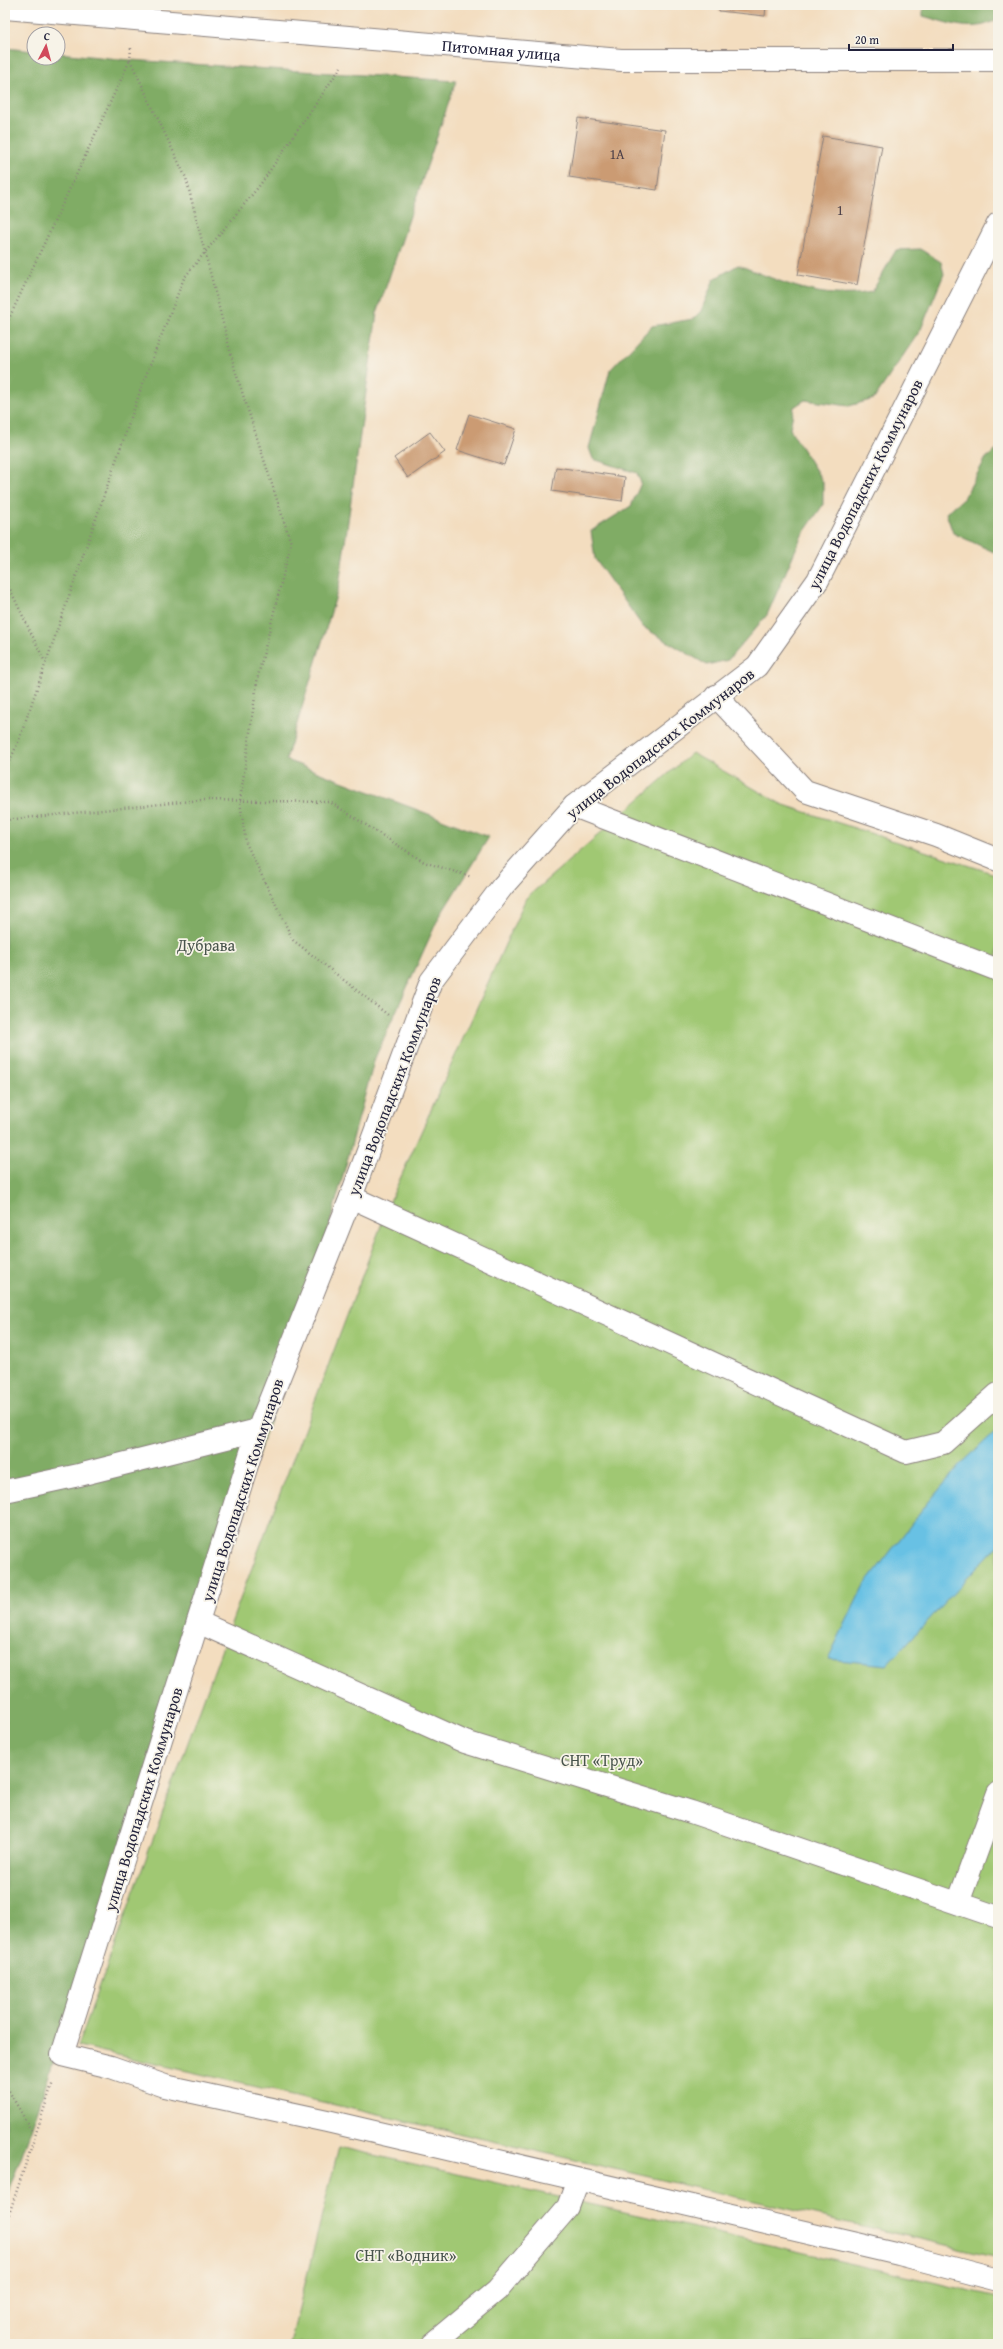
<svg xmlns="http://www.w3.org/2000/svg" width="1003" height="2349" viewBox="0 0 1003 2349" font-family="'Gentium Book Plus',serif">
<rect width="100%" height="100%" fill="#f7f3e8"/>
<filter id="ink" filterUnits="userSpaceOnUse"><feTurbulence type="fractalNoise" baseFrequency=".025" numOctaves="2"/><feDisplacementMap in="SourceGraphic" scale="8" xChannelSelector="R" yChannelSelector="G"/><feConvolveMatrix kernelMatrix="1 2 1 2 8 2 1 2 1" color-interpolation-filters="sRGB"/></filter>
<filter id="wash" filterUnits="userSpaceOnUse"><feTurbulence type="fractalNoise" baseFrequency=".012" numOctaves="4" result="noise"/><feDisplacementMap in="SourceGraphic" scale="16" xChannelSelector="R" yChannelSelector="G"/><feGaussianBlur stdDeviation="0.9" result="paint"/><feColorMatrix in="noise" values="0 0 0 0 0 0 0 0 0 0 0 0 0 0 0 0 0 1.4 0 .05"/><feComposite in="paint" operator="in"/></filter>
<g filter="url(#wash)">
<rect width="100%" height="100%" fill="#f3ddbf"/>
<g fill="#a0c873" stroke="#617557">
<path d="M692,753L781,804L998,875V2257L78,2046L236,1610L391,1199L526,898Z"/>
<path d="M339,2147L998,2297V2344H290Z"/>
</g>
<g fill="#80ac65" stroke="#516750">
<path d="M923,5H998V19C973,34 949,23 923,16Z"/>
<path d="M5,48L34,51V58H58V53L130,60L456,81L377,313L339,586L286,760L489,837L438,919L375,1058L301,1330L154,1757L31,2130L5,2201Z"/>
<path d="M920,249L941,262L944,274L921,329L874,399L849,406L805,400L794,407L790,429L823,482V505L802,535L767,615L728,660L707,665L643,627L595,559L591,531L631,506L641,483L637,473L593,459L589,448L610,370L652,326L693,319L701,311L714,279L738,265C786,283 818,301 872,292L896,250Z"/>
<path d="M998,449V554L953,533L946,513L964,498L986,458Z"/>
</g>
<path fill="#67c1e4" stroke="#447290" d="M998,1429V1545L887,1665L828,1659L863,1587L927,1504L961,1464Z"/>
<g id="blocks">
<g fill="#cb9b73">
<path d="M719,5H766L765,16L719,11Z"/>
<path d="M578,118L665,130L657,190L569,177Z"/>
<path d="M823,136L882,146L857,285L798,275Z"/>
<path d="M469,414L516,429L504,465L457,450Z"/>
<path d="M430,432L445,452L408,478L394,458Z"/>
<path d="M556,467L625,477L622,501L552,491Z"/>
</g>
</g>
</g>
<g filter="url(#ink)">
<use href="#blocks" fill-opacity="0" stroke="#8a807d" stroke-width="1"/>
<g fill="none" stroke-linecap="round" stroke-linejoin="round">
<g stroke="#8a807d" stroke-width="24">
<g id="minor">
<path id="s1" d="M5,8L621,60H998"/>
<path d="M998,224L818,580L757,666L574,806L502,887L431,981L351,1197L258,1430L62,2055L111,2067L165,2086L327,2121L899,2254L998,2280"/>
<path d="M716,696L805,791L936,835L998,860"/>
<path d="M574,806L998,970"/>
<path d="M351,1197L906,1452L943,1443L998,1394"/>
<path d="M5,1491L79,1475L258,1430"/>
<path d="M198,1622L465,1742L691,1812L998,1917"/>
<path d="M958,1903L998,1793"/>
<path d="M432,2344L497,2290L568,2207L578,2180"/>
</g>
</g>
<g stroke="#8a807d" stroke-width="2.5" stroke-dasharray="1 3" stroke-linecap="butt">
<path d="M131,48L130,60L186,178L235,370L291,543L258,676L240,801L246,843L293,940L388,1015"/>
<path d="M5,327L130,60"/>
<path d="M5,579L45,662"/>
<path d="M5,772L19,740L143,383L184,278L260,185L341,67"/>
<path d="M5,820L201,800L330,802L424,862L472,877"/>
<path d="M5,2084L31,2130"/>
<path d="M5,2226L53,2082"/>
</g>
<use href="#minor" stroke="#fff" stroke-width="22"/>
</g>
</g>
<g text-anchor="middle" stroke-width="3.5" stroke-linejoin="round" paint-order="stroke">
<g font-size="14" fill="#4c4049">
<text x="617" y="159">1А</text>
<text x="840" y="215">1</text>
</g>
<g font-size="16" fill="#22223b" stroke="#f7f3e8">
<text dy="6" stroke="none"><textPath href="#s1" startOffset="498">Питомная улица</textPath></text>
<text transform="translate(865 484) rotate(-63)" y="6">улица Водопадских Коммунаров</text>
<text transform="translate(660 743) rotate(-38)" y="6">улица Водопадских Коммунаров</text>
<text transform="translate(394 1086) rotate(-69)" y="6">улица Водопадских Коммунаров</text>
<text transform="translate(242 1490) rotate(-72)" y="6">улица Водопадских Коммунаров</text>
<text transform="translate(143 1799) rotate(-73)" y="6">улица Водопадских Коммунаров</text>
</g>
<g font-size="16" fill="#48544c" stroke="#f7f3e8">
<text x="206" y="951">Дубрава</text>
<text x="602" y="1766">СНТ «Труд»</text>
<text x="406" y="2261">СНТ «Водник»</text>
</g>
</g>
<rect width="1003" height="2349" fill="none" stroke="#f7f3e8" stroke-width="20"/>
<g transform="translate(46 46) rotate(6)"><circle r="19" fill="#f7f3e8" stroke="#a29fa3"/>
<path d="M0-3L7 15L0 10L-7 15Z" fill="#d1495b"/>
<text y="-6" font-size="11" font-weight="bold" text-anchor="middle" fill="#22223b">С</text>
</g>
<path d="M849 44v6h104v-6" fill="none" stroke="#22223b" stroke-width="2"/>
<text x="855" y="44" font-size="12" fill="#22223b" stroke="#f7f3e8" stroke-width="3" paint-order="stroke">20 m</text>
</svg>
